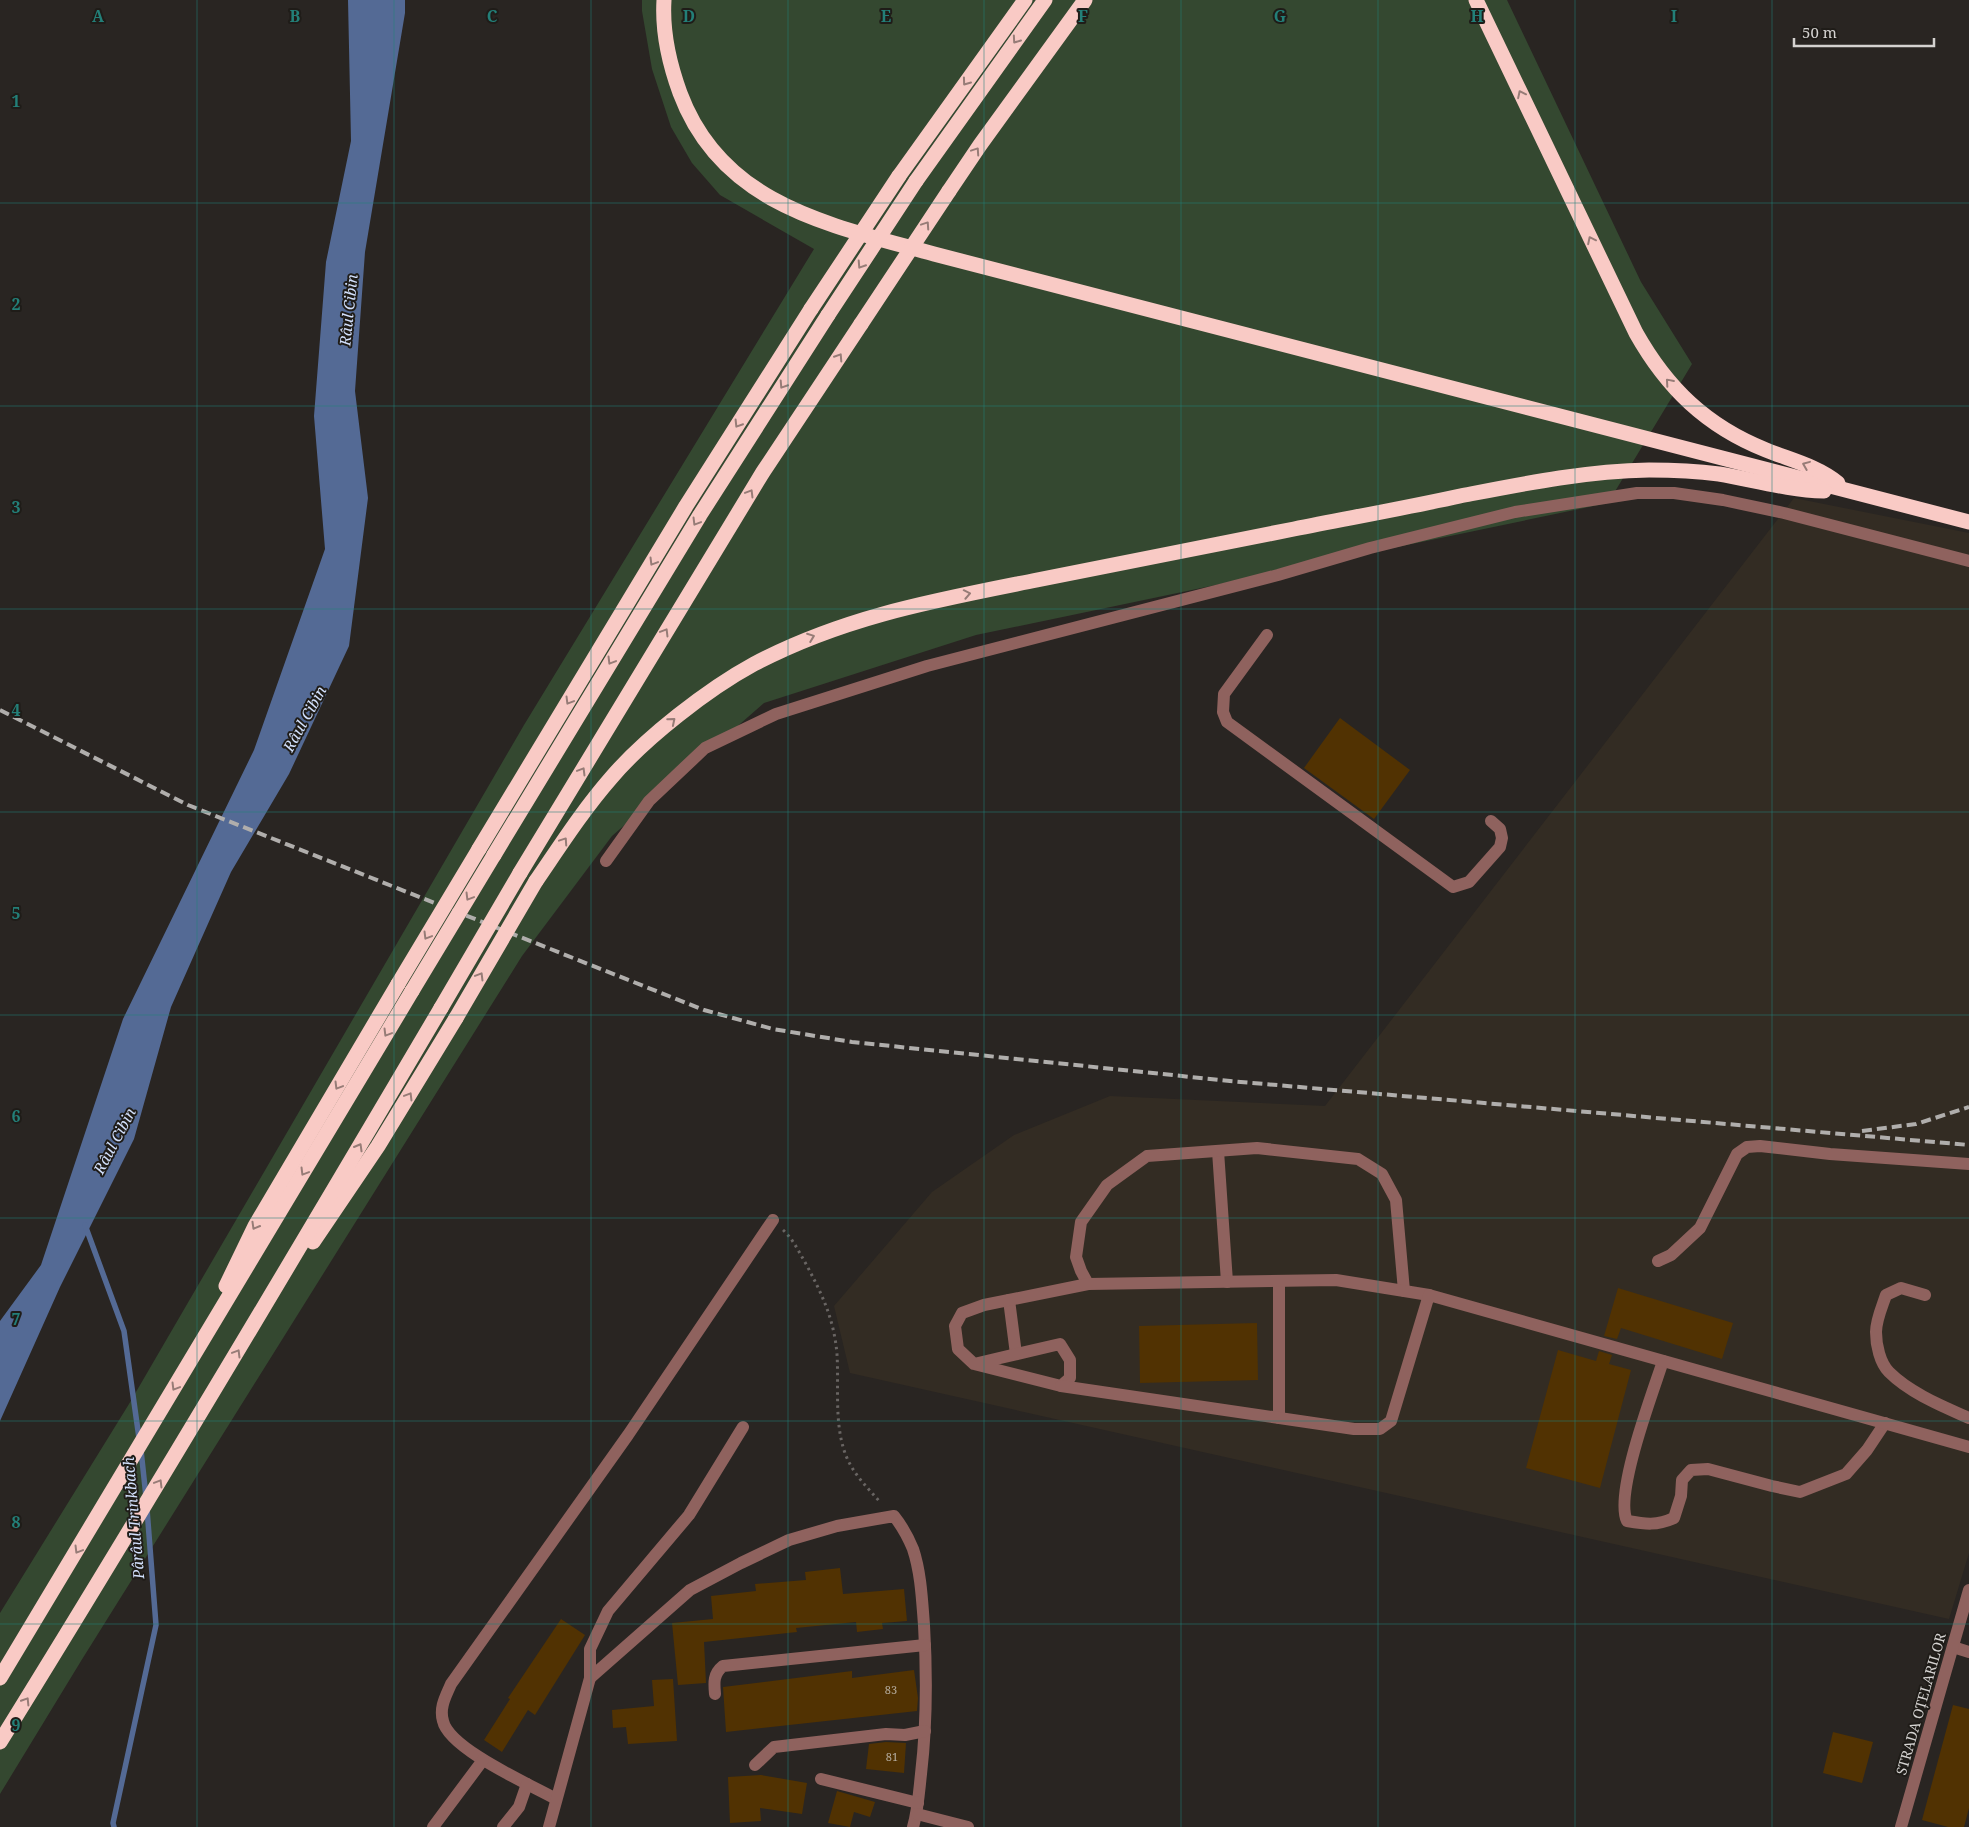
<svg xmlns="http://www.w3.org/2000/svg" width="1969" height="1827" viewBox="0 0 1969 1827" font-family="'Noto Serif',serif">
<rect width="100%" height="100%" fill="#292522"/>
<path fill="#332c23" d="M1794,498L1969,533V1553L1949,1619L850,1373L834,1306L932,1192L1014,1135L1110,1096L1325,1106Z"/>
<path fill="#344830" d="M642,0H1507L1641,282L1692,364L1608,503L976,635L764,703L612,836L522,956L81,1661L0,1794V1613L129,1404L524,725L814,249L720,195L692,163L671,127L652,69L642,11Z"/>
<path fill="#546a95" d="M348,0H405V13L365,252L355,391L368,498L349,646L289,774L231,872L171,1007L134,1139L60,1287L0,1421V1321L41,1265L123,1019L254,750L325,549L314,416L326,262L351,141Z"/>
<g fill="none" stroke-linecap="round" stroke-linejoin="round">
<g stroke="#546a95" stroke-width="5.5">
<path d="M85,1225L124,1331L139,1438"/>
<path d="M141,1450L146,1497"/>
<path d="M114,1827L113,1823L156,1625L147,1509"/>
</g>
</g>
<g fill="#513202">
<path d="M1340,718L1410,770L1374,819L1304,768Z"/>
<path d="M1618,1288L1733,1323L1722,1359L1621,1328L1617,1339L1604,1336Z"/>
<path d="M1257,1323L1258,1380L1140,1383L1139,1326Z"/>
<path d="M1558,1350L1596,1361L1599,1351L1612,1355L1609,1364L1631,1370L1600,1488L1526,1468Z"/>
<path d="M840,1568L843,1594L904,1589L907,1621L882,1623L883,1629L857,1632L856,1622L796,1628L797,1632L704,1642L706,1683L678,1685L672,1623L713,1619L711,1596L756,1591L755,1584L806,1580L805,1572Z"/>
<path d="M561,1619L585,1635L535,1715L528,1710L502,1752L484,1740L510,1699L508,1698Z"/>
<path d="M914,1670L918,1698L917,1711L726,1732L723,1687L852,1671V1678Z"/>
<path d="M673,1679L677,1741L628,1744L626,1727L613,1728L612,1710L654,1706L652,1680Z"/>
<path d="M1953,1705L1969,1709V1808L1964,1827H1948L1922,1820Z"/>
<path d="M1833,1732L1873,1742L1862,1783L1823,1773Z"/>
<path d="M886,1742L906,1743L904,1773L866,1769L869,1744Z"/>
<path d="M761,1775L807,1783L802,1814L760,1808L761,1821L730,1823L728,1777Z"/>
<path d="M837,1791L875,1802L870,1817L854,1812L850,1827L828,1823Z"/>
</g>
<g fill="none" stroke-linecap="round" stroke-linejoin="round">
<path stroke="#696563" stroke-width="3" stroke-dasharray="2.5 4" stroke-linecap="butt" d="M783,1230C793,1239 799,1252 806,1264C822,1294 834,1319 837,1354C839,1386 834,1422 845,1453C852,1473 867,1487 880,1502"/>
<g stroke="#8f625e" stroke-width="12">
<path d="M1267,635L1224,694L1223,712L1227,722L1453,887L1469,882L1500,847L1502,838L1500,829L1491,821"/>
<path d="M606,861L649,801L705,748L776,714L927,666L1278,575L1370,548L1515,512L1637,493H1674L1723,500L1784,513L1969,561"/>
<path d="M1218,1151L1227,1282"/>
<path d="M1658,1261L1671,1255L1700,1228L1737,1154L1747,1147L1760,1146L1830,1154L1969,1164"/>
<path d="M1279,1281V1418"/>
<path d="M1088,1284L1081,1271L1076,1257L1081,1222L1107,1185L1147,1156L1257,1148L1358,1159L1382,1174L1396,1200L1404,1291"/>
<path d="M1925,1295L1901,1288L1886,1295C1882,1307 1876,1320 1876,1332C1876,1345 1880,1363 1889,1372C1910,1393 1942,1406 1969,1418"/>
<path d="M1009,1300L1016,1354"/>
<path d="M1663,1361C1653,1392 1614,1494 1627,1521C1645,1524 1657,1526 1674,1518L1681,1496L1682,1480L1691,1470L1708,1469L1772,1486L1800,1492L1846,1474L1867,1450L1885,1423"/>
<path d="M974,1364L1060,1344L1070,1360V1378L1061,1386L974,1364L958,1349L955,1326L962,1313L984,1305L1088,1284L1336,1280L1429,1295"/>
<path d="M1061,1386L1354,1429H1380L1391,1421L1429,1295L1969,1447"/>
<path d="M1953,1647L1969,1652"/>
<path d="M590,1678L690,1590L741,1563L789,1540L837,1526L894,1516C902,1526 908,1537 913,1549C921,1573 922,1600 924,1625C927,1676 927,1723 921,1774C919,1792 918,1810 913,1827"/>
<path d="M715,1694C714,1683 713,1674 723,1666L925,1645"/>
<path d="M755,1765L774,1747L886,1734L905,1735L925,1731"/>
<path d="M821,1779L918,1803"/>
<path d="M556,1799C531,1785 449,1749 443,1721C439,1707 446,1696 451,1684L628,1435L773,1220"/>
<path d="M917,1814L968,1827"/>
<path d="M433,1827L483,1760"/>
<path d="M503,1827L519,1807L527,1784"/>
<path d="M549,1827L590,1678V1649L608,1611L689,1515L743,1427"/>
<path d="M1901,1827L1969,1590"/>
</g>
<g stroke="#f9cac5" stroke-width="15">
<path d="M664,0C662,32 669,63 680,93C722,206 831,225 934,254L1969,522"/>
<path d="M1476,0L1636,333C1667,388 1706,426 1766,450C1791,460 1817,466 1838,483"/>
<path d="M899,176L1025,0"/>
<path d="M916,181L1045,0"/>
<path d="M949,191L980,145L1085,0"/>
<path d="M479,849L686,506L811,309"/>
<path d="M494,855L700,515L828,315"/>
<path d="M520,873L763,472L861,324"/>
<path d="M536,881C560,846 583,810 611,778C645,738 708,689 754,664C845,616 937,600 1037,580C1123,563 1208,546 1294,529C1349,518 1405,508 1460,496C1522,484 1585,471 1649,470C1672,470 1696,471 1719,474C1754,480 1788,490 1824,491"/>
<path d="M313,1242L378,1146L456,1018"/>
<path d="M226,1286L255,1226L398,984"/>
<path d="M0,1678L412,991"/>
<path d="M0,1742C150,1500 296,1254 441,1008"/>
</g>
<g stroke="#b0aeac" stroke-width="4" stroke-dasharray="10 5" stroke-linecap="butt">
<path d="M0,710L188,805L704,1010L773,1029L852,1042L1230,1081L1969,1145"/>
<path d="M1862,1131L1916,1124L1969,1107"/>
</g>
<g stroke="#f9cac5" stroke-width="15">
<path d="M811,309L899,176"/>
<path d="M828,315L916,181"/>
<path d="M861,324L949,191"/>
<path d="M398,984L479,849"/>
<path d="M412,991L494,855"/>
<path d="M441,1008L520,873"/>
<path d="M456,1018L536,881"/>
</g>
</g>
<defs><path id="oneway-chevron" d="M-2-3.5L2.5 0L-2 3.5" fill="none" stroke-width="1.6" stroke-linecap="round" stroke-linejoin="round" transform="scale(1.25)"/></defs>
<g stroke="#977c77">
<use href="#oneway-chevron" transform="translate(1016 40) rotate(125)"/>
<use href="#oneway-chevron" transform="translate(966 82) rotate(126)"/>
<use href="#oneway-chevron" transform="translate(1521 94) rotate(-116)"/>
<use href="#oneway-chevron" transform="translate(976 151) rotate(-56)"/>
<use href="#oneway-chevron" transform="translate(926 225) rotate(-56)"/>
<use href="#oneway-chevron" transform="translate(1591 240) rotate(-116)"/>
<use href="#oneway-chevron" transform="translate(861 265) rotate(123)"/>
<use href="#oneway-chevron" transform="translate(839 357) rotate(-57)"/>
<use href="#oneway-chevron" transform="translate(1669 382) rotate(-131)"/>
<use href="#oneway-chevron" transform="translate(783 385) rotate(123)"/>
<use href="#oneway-chevron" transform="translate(738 424) rotate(122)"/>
<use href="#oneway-chevron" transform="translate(1806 465) rotate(-158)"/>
<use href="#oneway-chevron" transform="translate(750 493) rotate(-59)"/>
<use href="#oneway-chevron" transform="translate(696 522) rotate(121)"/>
<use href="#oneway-chevron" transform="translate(653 562) rotate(121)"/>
<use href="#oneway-chevron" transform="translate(967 594) rotate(-11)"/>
<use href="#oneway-chevron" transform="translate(665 632) rotate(-59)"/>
<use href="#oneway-chevron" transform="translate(811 637) rotate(-21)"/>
<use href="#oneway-chevron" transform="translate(611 661) rotate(121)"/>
<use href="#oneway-chevron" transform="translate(569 701) rotate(121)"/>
<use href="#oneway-chevron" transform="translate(672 721) rotate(-40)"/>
<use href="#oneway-chevron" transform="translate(582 771) rotate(-59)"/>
<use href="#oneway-chevron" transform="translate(564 841) rotate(-56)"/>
<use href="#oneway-chevron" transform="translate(469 897) rotate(121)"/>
<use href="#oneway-chevron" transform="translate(427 936) rotate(121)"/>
<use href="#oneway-chevron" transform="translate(480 976) rotate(-59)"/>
<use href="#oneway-chevron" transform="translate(387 1033) rotate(121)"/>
<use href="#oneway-chevron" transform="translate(338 1086) rotate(121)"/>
<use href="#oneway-chevron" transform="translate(409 1096) rotate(-59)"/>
<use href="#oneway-chevron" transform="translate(359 1147) rotate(-60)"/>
<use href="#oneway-chevron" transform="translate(304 1172) rotate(121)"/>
<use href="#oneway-chevron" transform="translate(255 1226) rotate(120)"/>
<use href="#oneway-chevron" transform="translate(237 1353) rotate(-59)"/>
<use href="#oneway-chevron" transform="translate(175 1387) rotate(121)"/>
<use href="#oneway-chevron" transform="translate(159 1483) rotate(-59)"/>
<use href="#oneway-chevron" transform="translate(78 1550) rotate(121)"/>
<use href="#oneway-chevron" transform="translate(26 1701) rotate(-58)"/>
</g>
<path fill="none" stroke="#237f78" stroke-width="1" stroke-opacity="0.55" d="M197,0V1827M394,0V1827M591,0V1827M788,0V1827M984,0V1827M1181,0V1827M1378,0V1827M1575,0V1827M1772,0V1827M0,203H1969M0,406H1969M0,609H1969M0,812H1969M0,1015H1969M0,1218H1969M0,1421H1969M0,1624H1969"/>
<g text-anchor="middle" stroke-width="4" stroke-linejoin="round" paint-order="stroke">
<g font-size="11" fill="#b3aa9c">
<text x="891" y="1694">83</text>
<text x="892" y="1761">81</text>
</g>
<g font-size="14" fill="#d4d2d0" stroke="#1f1c18">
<text transform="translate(1921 1704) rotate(-74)" y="5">STRADA OȚELARILOR</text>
</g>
<g font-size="15" font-style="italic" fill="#d3e1fd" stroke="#1f1c18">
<text transform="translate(349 310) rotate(-84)" y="5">Râul Cibin</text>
<text transform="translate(305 719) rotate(-61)" y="5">Râul Cibin</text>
<text transform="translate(115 1141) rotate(-62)" y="5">Râul Cibin</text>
<text transform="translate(134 1518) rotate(-95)" y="5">Pârâul Trinkbach</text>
</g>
</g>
<g font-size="16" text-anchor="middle" font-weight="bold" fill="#237f78" stroke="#1f1c18" stroke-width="4" stroke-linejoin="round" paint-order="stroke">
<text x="98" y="22">A</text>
<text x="295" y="22">B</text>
<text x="492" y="22">C</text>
<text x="689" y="22">D</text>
<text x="886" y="22">E</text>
<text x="1083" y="22">F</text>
<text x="1280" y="22">G</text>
<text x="1477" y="22">H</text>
<text x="1674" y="22">I</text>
<text x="16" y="107">1</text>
<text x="16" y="310">2</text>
<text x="16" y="513">3</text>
<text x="16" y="716">4</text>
<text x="16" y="919">5</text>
<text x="16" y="1122">6</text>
<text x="16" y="1325">7</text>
<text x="16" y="1528">8</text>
<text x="16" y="1731">9</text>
</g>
<path d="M1794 38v8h140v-8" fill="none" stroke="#d4d2d0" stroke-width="2.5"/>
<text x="1802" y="38" font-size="15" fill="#d4d2d0" stroke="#1f1c18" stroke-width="4" paint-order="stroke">50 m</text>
</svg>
